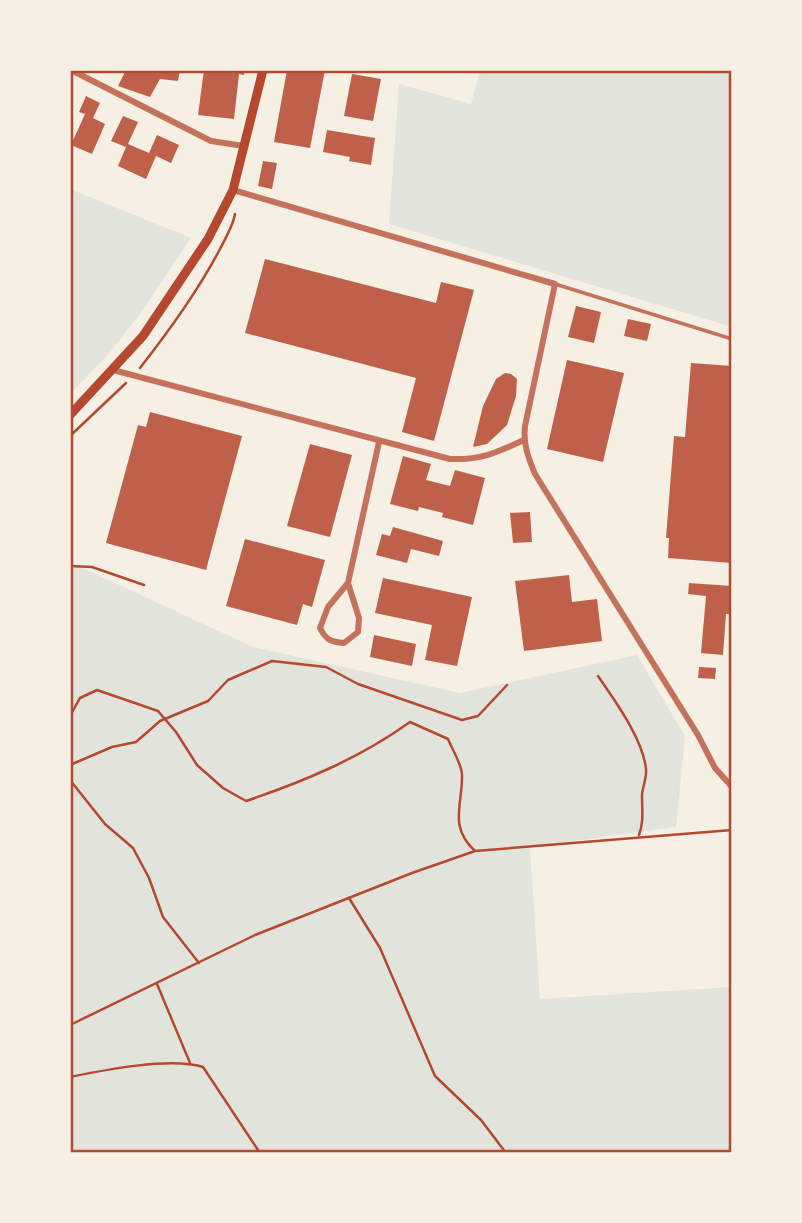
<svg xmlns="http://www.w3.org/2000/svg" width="802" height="1223" viewBox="0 0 802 1223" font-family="'Asap Condensed',sans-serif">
<rect width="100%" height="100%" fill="#f6efe4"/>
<g fill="#e2e4dc">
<path d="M480,70H732V327L389,224L399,84L471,104Z"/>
<path d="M70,189L191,238L143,310L106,357L70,394Z"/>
<path d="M70,562L253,647L460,693L637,655L685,736L676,827L530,847L540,999L732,987V1150L723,1153H70Z"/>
</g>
<g fill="#bf614a">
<path d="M126,70H180L178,81L160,79L150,97L118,86Z"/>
<path d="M204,70H244V75L239,74L234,119L198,115Z"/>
<path d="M287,70H325L310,148L274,142Z"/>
<path d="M352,74L381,79L373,121L344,116Z"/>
<path d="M86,96L100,103L93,118L105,124L92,154L71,145L85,114L79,112Z"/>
<path d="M123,116L138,122L128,144L149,153L157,135L179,145L171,163L156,156L146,179L118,166L126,147L111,141Z"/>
<path d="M327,130L375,138L371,165L349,161L350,157L323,152Z"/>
<path d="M263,161L277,163L272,189L258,186Z"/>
<path d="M265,259L436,303L441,282L474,290L434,441L402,432L416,378L245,333Z"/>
<path d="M576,306L601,312L594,343L568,337Z"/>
<path d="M628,319L651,324L647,341L624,336Z"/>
<path d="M567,360L624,373L603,462L547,449Z"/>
<path d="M691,363L732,366V563L668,558L669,538H666L674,436L685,437Z"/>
<path d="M505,373L511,374L517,379L516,396L507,425L487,444L473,447L483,406L496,379Z"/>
<path d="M150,412L242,436L206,570L106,543L138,425L146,427Z"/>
<path d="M310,444L352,455L330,537L287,526Z"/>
<path d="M403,456L431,464L426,480L450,486L455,470L485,478L473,525L442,517L443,513L419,507L418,511L390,504Z"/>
<path d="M530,512L532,542L513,543L510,513Z"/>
<path d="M393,527L443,541L439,556L411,549L407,563L376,555L382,534L390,536Z"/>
<path d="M245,539L325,560L312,607L303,604L297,625L226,606Z"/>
<path d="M569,575L572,602L597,599L602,641L524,651L515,581Z"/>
<path d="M383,578L472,597L457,666L425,660L432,625L375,613Z"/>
<path d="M689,583L732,586V614H726L723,655L701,653L706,596L688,594Z"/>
<path d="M374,635L416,644L412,666L370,657Z"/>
<path d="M699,667L716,668L715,679L698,678Z"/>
</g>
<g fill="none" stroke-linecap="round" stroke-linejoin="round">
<g stroke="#b5482f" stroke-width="2.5">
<path d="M140,368C169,331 198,291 220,249C226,237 233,226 235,214"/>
<path d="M70,436L126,383"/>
<path d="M70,566L92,567L144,585"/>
<path d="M598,676C615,701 643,739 646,769C647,778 642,788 642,796C642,810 644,822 639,835"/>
<path d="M70,716L80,698L97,690L158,711L176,732L197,765L223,788L246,801C305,781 360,758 410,722L448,739C452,749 461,763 462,774C463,805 448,826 475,851"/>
<path d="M70,765L112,747L136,742L160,721L208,701L228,680L272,661L326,667L358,684L462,720L478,716L507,685"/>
<path d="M70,780L105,824L133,848L149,878L163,917L199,963"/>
<path d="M349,898L380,948L435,1076L481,1120L506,1153"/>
<path d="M157,984L190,1063"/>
<path d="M70,1025L255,935L412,873L475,851L732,830"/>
<path d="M70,1077C104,1070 170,1057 203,1067L260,1153"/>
</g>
<path stroke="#c5725c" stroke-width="3.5" d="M555,284L732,339"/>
<g stroke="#c5725c" stroke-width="6">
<path d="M71,70L211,141L244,146"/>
<path d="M233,190L555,284L525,426C523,444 528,457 535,474L698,735L715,768L732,787"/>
<path d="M113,370L450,459C481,460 496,453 524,440"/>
<path d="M348,583L359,618L358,632L344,643C331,642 326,640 320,628L328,607L348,583L379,442"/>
</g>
<path stroke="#b5482f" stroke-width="9" d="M70,415L143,336L208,239L233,190L263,70"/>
</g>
<rect width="802" height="1223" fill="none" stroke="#f6efe4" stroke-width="144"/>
<rect x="72" y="72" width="658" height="1079" fill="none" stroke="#b5482f" stroke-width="2.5"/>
</svg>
